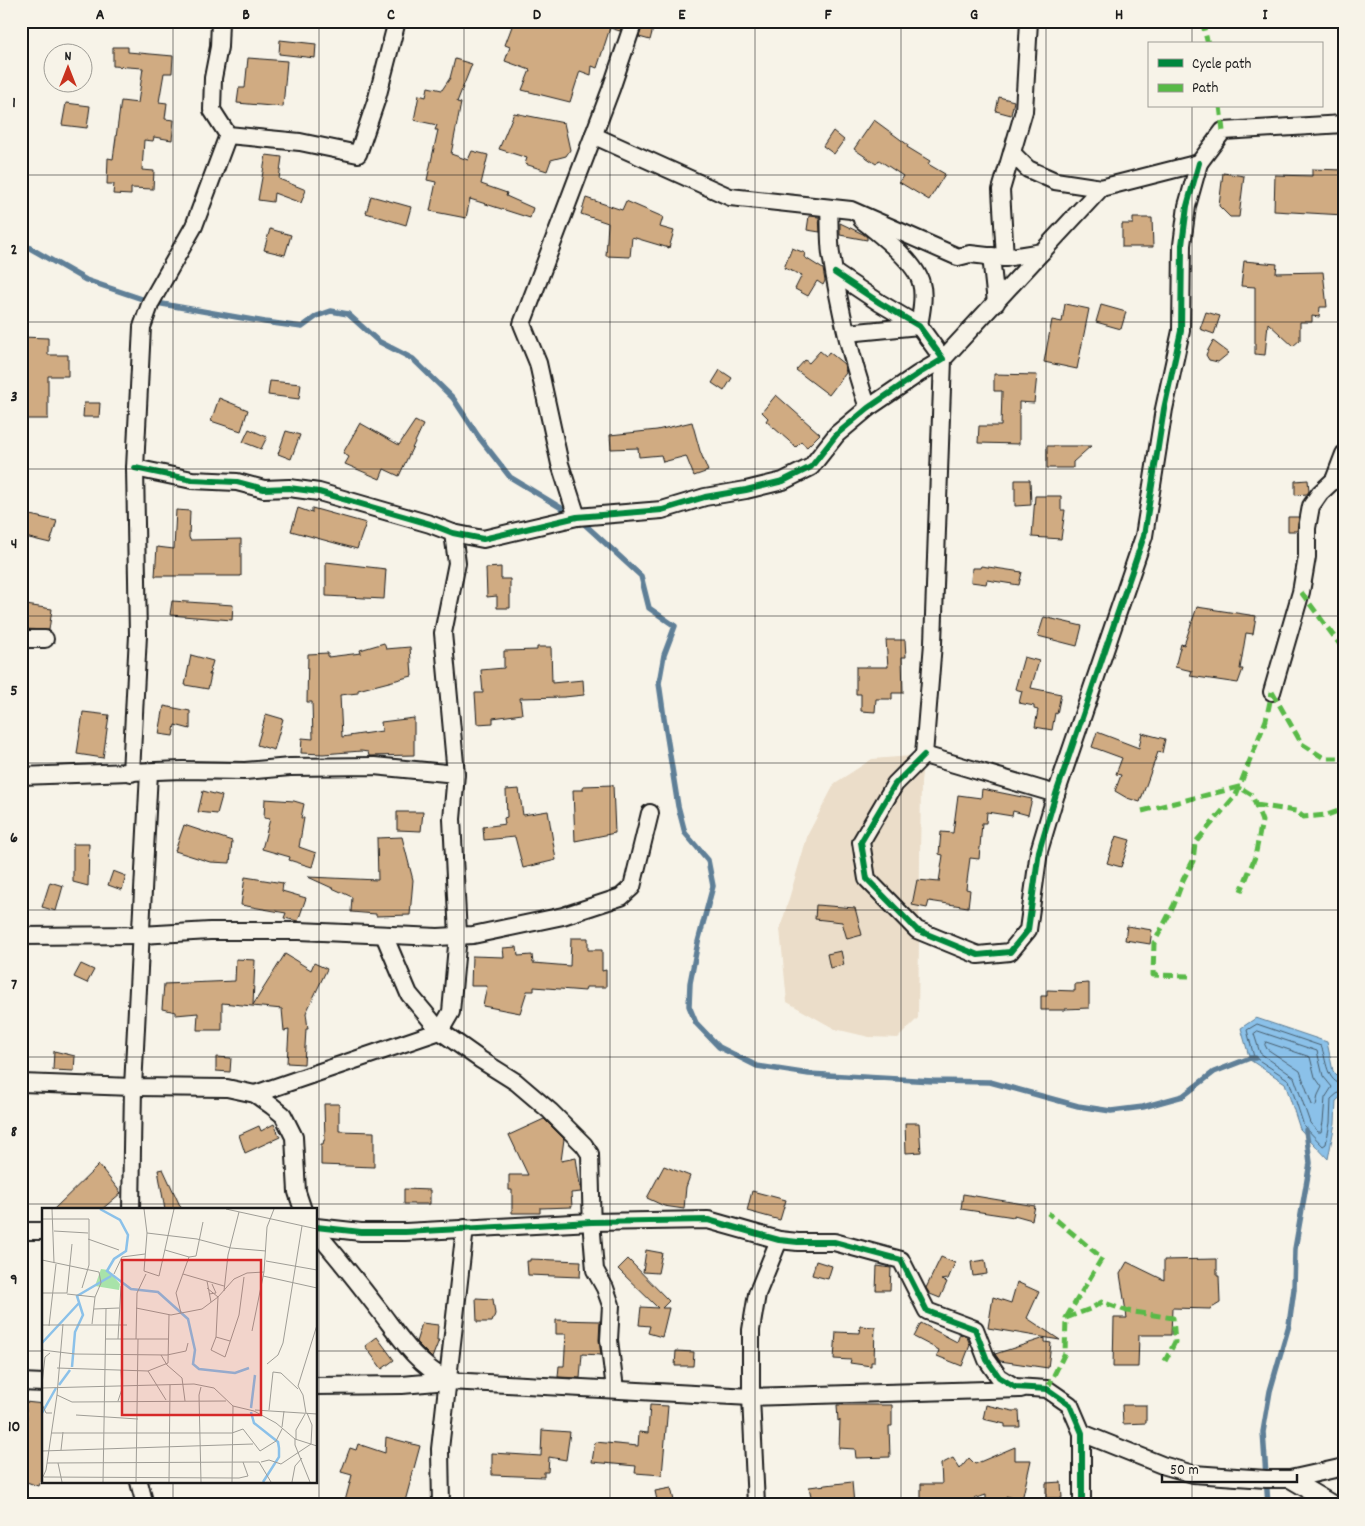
<svg xmlns="http://www.w3.org/2000/svg" width="1365" height="1526" viewBox="0 0 1365 1526" font-family="Dekko,sans-serif">
<rect width="100%" height="100%" fill="#f7f3e8"/>
<filter id="ink" filterUnits="userSpaceOnUse"><feTurbulence type="fractalNoise" baseFrequency=".02" numOctaves="2"/><feDisplacementMap in="SourceGraphic" scale="10" xChannelSelector="R" yChannelSelector="G"/><feConvolveMatrix kernelMatrix="1 2 1 2 8 2 1 2 1" color-interpolation-filters="sRGB"/></filter>
<g filter="url(#ink)">
<path fill="#ebddc9" d="M924,755L921,782L918,1018L898,1038L869,1037L835,1029L787,1002L780,929L808,834L835,783L872,759Z"/>
<path fill="#8bc1e9" stroke="#5f7f97" d="M1256,1018L1327,1042L1333,1071L1344,1082V1094L1336,1101L1335,1123L1328,1159L1300,1129L1285,1083L1250,1060L1241,1028Z"/>
<g fill="none" stroke-linecap="round" stroke-linejoin="round">
<g stroke="#485e6e" stroke-width="1">
<path d="M1258,1031L1317,1051L1323,1076L1332,1087L1325,1098L1323,1122L1321,1132H1318L1310,1123L1294,1077L1260,1053L1254,1034Z"/>
<path d="M1266,1042L1310,1057L1315,1077L1322,1087L1318,1095L1316,1106L1312,1105L1300,1071L1267,1049L1265,1045Z"/>
<path d="M1344,1085C1325,1082 1327,1059 1321,1046L1257,1024L1247,1030L1254,1057L1289,1080L1304,1126L1323,1146L1326,1144L1330,1123L1331,1099L1339,1092L1344,1091"/>
</g>
<g stroke="#5f7f97" stroke-width="5.5">
<path d="M21,243L86,280L151,302L265,322L302,327L317,316L331,311L348,314L378,341L413,359L453,398L478,436L510,477L573,515"/>
<path d="M580,520L641,576L649,608L675,626L664,655L659,683L664,718L678,806L685,833L708,860L713,886L698,942L690,983L689,1006L696,1023L719,1047L757,1066L809,1074L933,1081L990,1082L1078,1106L1111,1111L1143,1107L1183,1096L1214,1072L1250,1058H1255"/>
<path d="M1268,1505L1263,1432L1270,1391L1289,1325L1294,1289L1295,1249L1310,1163L1306,1130"/>
</g>
</g>
<g fill="#d0ab82" stroke="#1c1c1c">
<path d="M514,21H623L620,31L610,28L597,68L592,66L591,75L580,71L570,102L522,90L530,70L505,61L510,47L505,45Z"/>
<path d="M644,21H655L650,40L639,37Z"/>
<path d="M280,40L316,44L315,58L279,54Z"/>
<path d="M113,47H128V52L173,56L172,73H164L159,102L167,103L165,119L174,120L172,140L154,137L153,141L144,140L142,170L154,171L153,189L131,188V195L113,194L114,184H107L108,158L113,159L121,101L138,103L143,68L113,66Z"/>
<path d="M248,58L287,61L283,107L237,103L239,88H245Z"/>
<path d="M455,59L472,64L457,102L461,103L451,154L468,160L472,151L488,155L481,184L507,193L506,196L533,208L530,218L470,199L466,218L430,211L436,182L427,180L438,130H435L437,125L414,120L419,95L426,97L428,87L442,90L450,78Z"/>
<path d="M999,97L1014,101L1011,115L996,111Z"/>
<path d="M66,103L90,106L87,128L62,125Z"/>
<path d="M514,113L564,123L570,150L566,156L551,160L547,171L525,164L527,158L499,149Z"/>
<path d="M874,120L908,145L907,147L930,161L928,164L945,174L929,200L899,182L903,176L879,160L876,164L854,149Z"/>
<path d="M833,131L844,140L834,154L823,146Z"/>
<path d="M266,155L282,157L279,179L306,190L301,203L274,193L273,202L258,200Z"/>
<path d="M1312,169L1344,170V215L1274,211L1275,175L1312,176Z"/>
<path d="M1223,173L1244,176L1239,217H1230L1219,206Z"/>
<path d="M371,196L411,207L406,225L366,213Z"/>
<path d="M586,198L622,210L626,201L663,217L660,227L674,231L669,248L632,237L630,257L606,256L608,223L581,214Z"/>
<path d="M809,216L819,217L820,232L807,230Z"/>
<path d="M1133,218H1152L1153,247H1122V224H1133Z"/>
<path d="M840,223L863,234L867,237V240L840,235Z"/>
<path d="M270,229L291,235L285,255L264,250Z"/>
<path d="M792,248L805,253L804,257L823,269L825,281L823,285L817,281L808,296L795,289L802,275L784,268Z"/>
<path d="M1244,261L1277,264L1276,273L1323,272L1327,307H1320L1319,317L1312,316V322H1300V340L1293,346L1268,323L1265,355L1255,354V287L1241,286Z"/>
<path d="M1065,304L1089,309L1077,369L1044,362L1052,320L1062,322Z"/>
<path d="M1101,305L1126,312L1121,329L1096,322Z"/>
<path d="M1206,312L1220,316L1214,334L1200,329Z"/>
<path d="M21,337L48,338V355H68V376H48V419H21Z"/>
<path d="M1213,341L1229,353L1218,362L1209,360L1206,355L1208,350Z"/>
<path d="M820,351L826,356L829,352L844,364L846,373L829,395L796,370L805,360L809,363Z"/>
<path d="M720,370L732,378L724,391L712,383Z"/>
<path d="M994,374L1037,375L1034,403L1019,402V444L978,443L979,426H1001L1002,391H994Z"/>
<path d="M270,381L301,384L299,399L268,395Z"/>
<path d="M776,395L820,434L807,447L801,442L796,447L766,421L768,418L762,412Z"/>
<path d="M219,398L248,410L241,431L211,421Z"/>
<path d="M84,403H100L99,417H83Z"/>
<path d="M415,421L423,425L399,476L384,469L380,479L345,464L349,457L343,453L360,423L399,445Z"/>
<path d="M692,422L700,451L708,471L694,476L686,456L663,462L661,455L639,457L638,448L611,449L610,435L657,430Z"/>
<path d="M249,429L267,437L261,449L243,442Z"/>
<path d="M286,431L300,435L291,459L278,454Z"/>
<path d="M1047,446H1091L1073,462V468H1047Z"/>
<path d="M1015,480H1030L1031,505L1015,506Z"/>
<path d="M1308,480L1309,491L1307,494L1295,495V481Z"/>
<path d="M1035,496H1061V510H1065L1061,539L1032,537Z"/>
<path d="M298,508L312,513V508L366,523L357,549L291,531Z"/>
<path d="M176,510L190,511L189,537L190,540L241,539V576H155L157,547L174,549Z"/>
<path d="M21,513L57,521L50,543L21,536Z"/>
<path d="M1288,517H1299L1297,531H1288Z"/>
<path d="M326,562L386,569L384,599L326,596Z"/>
<path d="M981,566L1022,572L1019,585L987,580L986,584L971,582L972,568H980Z"/>
<path d="M501,567V579H510V608H497V596L487,597L486,568Z"/>
<path d="M172,601L233,605L232,620L170,615Z"/>
<path d="M26,605L52,609L49,630L22,629Z"/>
<path d="M1197,607L1256,616L1253,634L1246,633L1240,669H1243L1238,683L1190,676L1192,671L1175,667L1181,644L1184,645Z"/>
<path d="M1044,617L1082,626L1077,646L1038,636Z"/>
<path d="M886,640H905L906,657H902L903,693H892V699H876L875,712L861,711V694H856V667H888Z"/>
<path d="M384,643L386,649L410,647L412,676L358,690V693L340,695L342,737L382,731L381,722L414,718V755L369,756L368,752L361,751L323,754L301,753L302,738L313,739L312,702H307L308,654L328,653V657L361,653L360,650Z"/>
<path d="M537,647H551L552,683L583,680L584,695L564,697L520,698L522,714L493,718V723L477,724L475,693H483L481,670L504,668V651L537,650Z"/>
<path d="M191,655L213,661L209,675H211L208,689L185,685Z"/>
<path d="M1024,657L1039,661L1031,688L1061,694L1057,714L1055,713L1052,730L1035,727L1038,710L1034,709V706L1019,703L1022,691L1015,689Z"/>
<path d="M164,706L190,711V729L175,725L173,736L159,734Z"/>
<path d="M83,712L109,715L103,758L77,754Z"/>
<path d="M266,714L283,719L274,750L257,745Z"/>
<path d="M1097,732L1139,748L1142,733L1165,739L1162,753L1158,752L1140,802L1127,798L1115,791L1121,775L1116,774L1122,758L1092,747Z"/>
<path d="M613,785L615,833L575,841L573,790H583V786Z"/>
<path d="M519,789L523,815L548,811L556,860L523,868L515,837L484,840L483,827L505,824L504,818L507,817L506,790Z"/>
<path d="M982,789L1032,799L1028,815L1013,811L1012,816L987,812L986,823H982L979,859L970,858L966,889L970,890L968,907L929,901L927,908L912,905L917,880L939,882L943,855L939,854L941,832L953,833L958,795L981,798Z"/>
<path d="M203,791L222,796L217,814L198,812Z"/>
<path d="M265,799L294,801L304,804L301,818H304L299,847L316,853L312,867L289,860L290,857L262,849L270,819L264,818Z"/>
<path d="M397,812H423L421,831L397,830Z"/>
<path d="M184,825L232,841L230,863L210,862L175,851Z"/>
<path d="M1116,836L1130,840L1121,867L1107,863Z"/>
<path d="M402,837L413,880L410,915L376,916V914L351,912L352,897L308,877L378,880L377,838Z"/>
<path d="M73,844H89L88,886L73,882Z"/>
<path d="M113,871L126,876L122,890L108,885Z"/>
<path d="M245,877L283,883L282,891L306,898L298,921L284,918L286,913L241,905Z"/>
<path d="M50,882L63,886L56,911L42,907Z"/>
<path d="M816,905L855,908L862,935L847,939L842,922L815,919Z"/>
<path d="M1127,926L1152,930L1150,944L1125,940Z"/>
<path d="M571,938H588V950H602V971L606,970V987H586L585,991L534,987V991H527L520,1013L483,1006L487,986H471L472,956L504,957L503,948L517,947L518,956L532,955L533,963L570,966Z"/>
<path d="M841,951L844,965L830,968L827,954Z"/>
<path d="M285,954L311,970L314,963L327,969L306,1013L308,1029H306L304,1064L287,1063L289,1030L284,1031L282,1009L222,1003V1030H197L198,1013L176,1015V1012L162,1009L164,984L235,981L236,959L255,960L253,1005Z"/>
<path d="M81,964L94,970L87,983L74,977Z"/>
<path d="M1089,983V1008L1065,1009V1010H1041V996H1047V990L1075,991V984Z"/>
<path d="M54,1051L75,1056L74,1071L53,1070Z"/>
<path d="M216,1057L231,1058L230,1072L216,1071Z"/>
<path d="M324,1104H339V1131L374,1132V1167L321,1165V1144H323L324,1140H325Z"/>
<path d="M544,1119L564,1139L561,1161L576,1158L581,1192L571,1193L572,1207L540,1208V1213H512V1190H509V1175H528L509,1135Z"/>
<path d="M905,1123H919L921,1152L906,1153Z"/>
<path d="M274,1124L280,1137L245,1153L239,1135L259,1126L261,1131Z"/>
<path d="M99,1165L121,1193L101,1210H53Z"/>
<path d="M664,1166L690,1176L686,1187L684,1209L664,1206L647,1198Z"/>
<path d="M163,1169L182,1210H165L158,1170Z"/>
<path d="M404,1189L430,1190V1204H404Z"/>
<path d="M752,1191L786,1200L780,1220L747,1211Z"/>
<path d="M963,1194L1035,1206L1032,1220L1014,1215V1217L961,1209Z"/>
<path d="M646,1250L662,1253L658,1273L643,1272Z"/>
<path d="M941,1257L955,1263L948,1279L941,1280L947,1282L940,1298L930,1294L926,1288Z"/>
<path d="M530,1259L581,1261L580,1277L528,1275L527,1261H530Z"/>
<path d="M628,1259L669,1301L662,1308H669L662,1337L648,1333L650,1326L639,1325L641,1307L658,1308L618,1269Z"/>
<path d="M1217,1259V1276H1219L1220,1303L1210,1309L1172,1308L1171,1335H1139L1138,1367H1113L1114,1318H1127L1120,1274L1127,1262L1164,1280V1260Z"/>
<path d="M985,1260L987,1274L973,1276L971,1262Z"/>
<path d="M816,1261L832,1266L828,1279L812,1275Z"/>
<path d="M877,1266L891,1268L890,1290H876Z"/>
<path d="M1017,1282L1039,1292L1027,1318L1060,1340L988,1328L993,1297L1011,1303Z"/>
<path d="M476,1298L493,1299L495,1314L492,1322H477Z"/>
<path d="M556,1320L600,1321L599,1340L601,1355L582,1354L580,1378L558,1377L559,1366H564L566,1334H556Z"/>
<path d="M422,1323L438,1325L437,1340H439L432,1358L416,1342Z"/>
<path d="M921,1323L957,1342L960,1334L967,1337L970,1345L962,1366L937,1356L939,1350L914,1337Z"/>
<path d="M860,1326L875,1327L874,1362H871V1366L850,1363L851,1360L834,1359L836,1332L859,1333Z"/>
<path d="M377,1337L394,1360L382,1369L365,1346Z"/>
<path d="M1045,1338V1342L1051,1343L1048,1368L1000,1361L995,1354Z"/>
<path d="M676,1351L694,1352L693,1366H675Z"/>
<path d="M25,1402L44,1404V1471L38,1486L21,1480L22,1418H27Z"/>
<path d="M650,1405L668,1406L662,1475L635,1473L636,1466L592,1462L595,1442L638,1446L639,1432L648,1433Z"/>
<path d="M837,1405H892V1426H889L890,1457L856,1458L855,1449L839,1448L840,1420L838,1421Z"/>
<path d="M986,1405L1013,1411H1019L1020,1427H1005V1424L983,1419Z"/>
<path d="M1122,1405H1146V1423L1123,1424Z"/>
<path d="M542,1430L570,1432L566,1460L549,1457L548,1472H544V1477L492,1475V1453L541,1456Z"/>
<path d="M386,1437L420,1446L404,1505H360L345,1501L352,1475L341,1472L350,1448L356,1450L358,1444L385,1453Z"/>
<path d="M1015,1447V1460H1031L1022,1500L1006,1496L1005,1505H986V1495L957,1504L956,1500L921,1499V1484H942L941,1464L953,1458L960,1469L969,1458L975,1464Z"/>
<path d="M852,1482L854,1504L813,1505L809,1487Z"/>
<path d="M1061,1482L1062,1498H1046V1483Z"/>
<path d="M671,1488L675,1505H658L655,1491Z"/>
</g>
<g fill="none" stroke-linecap="round" stroke-linejoin="round">
<g stroke="#1c1c1c" stroke-width="20">
<g id="street">
<path d="M220,21L219,47L213,78L212,110L228,135L300,142L358,154L377,98L397,21"/>
<path d="M594,134L599,138L730,197L851,210L958,257L970,254L1005,258L1042,252"/>
<path d="M1012,153L1028,169L1055,181L1101,188"/>
<path d="M829,208C830,223 829,239 831,254C839,306 851,359 868,408"/>
<path d="M996,303L991,256L1005,258L1001,190L1024,111L1029,21"/>
<path d="M847,333L919,326C921,313 925,296 921,283C916,262 879,234 862,220"/>
<path d="M135,468L192,480L237,482L264,489L289,488L319,492L430,524L453,533L483,539L577,517L662,510L705,497L746,490L783,481L811,467L837,434L868,408L918,374L943,359L919,326L880,303L835,273"/>
<path d="M577,517L560,464L538,363L522,324L611,89L634,21"/>
<path d="M21,639H45"/>
<path d="M1272,692L1301,592L1307,557V528L1311,506L1320,493L1334,480L1344,454"/>
<path d="M924,755L895,784L861,842L867,879L917,930L978,955L1010,952L1028,930L1039,851L1056,794L1144,536L1164,409L1181,331L1182,245L1187,206L1199,163"/>
<path d="M131,773L138,635L135,468L142,327L151,302L194,226L228,135"/>
<path d="M21,776L183,770L245,771L290,767L374,766L456,774"/>
<path d="M1056,794L924,755L933,643L943,359L1101,188L1199,163L1223,131L1344,124"/>
<path d="M384,935L409,994L440,1031L481,1060L516,1082L550,1111L584,1145L590,1154L592,1233L595,1270L605,1288L611,1305L609,1340L615,1389"/>
<path d="M21,936L141,935L210,931H299L438,937L473,935L563,916L621,897L632,887L650,813"/>
<path d="M21,1083L133,1087L227,1088L255,1094L272,1106L283,1115L294,1137L297,1192L303,1210"/>
<path d="M255,1094L440,1031L451,1012L458,935L452,819L456,774L443,633L457,563L453,533"/>
<path d="M131,1210L133,1087L149,772"/>
<path d="M316,1227L361,1232H405L592,1222L708,1220L779,1240L798,1242H834L901,1260L927,1311L975,1329L987,1360L999,1377L1015,1387L1047,1389L1070,1405L1082,1433V1505"/>
<path d="M21,1231H44"/>
<path d="M316,1232C338,1257 359,1284 379,1310C402,1340 415,1362 448,1381"/>
<path d="M21,1382L44,1383"/>
<path d="M316,1386L402,1385L448,1381L751,1397L1021,1389"/>
<path d="M1082,1433L1162,1465L1193,1474L1266,1479H1290L1334,1505"/>
<path d="M1290,1479L1344,1467"/>
<path d="M139,1482L145,1505"/>
<path d="M441,1505L440,1449L465,1228"/>
<path d="M756,1505L751,1397V1330L757,1294L779,1240"/>
</g>
</g>
<use href="#street" stroke="#f7f3e8" stroke-width="16"/>
<g stroke="#58b947" stroke-width="5" stroke-dasharray="10 5" stroke-linecap="butt">
<path d="M1202,21L1208,44"/>
<path d="M1220,106L1223,131"/>
<path d="M1301,592L1344,650"/>
<path d="M1272,692L1302,744L1324,758H1344"/>
<path d="M1256,805L1296,811L1303,817L1327,815L1344,809"/>
<path d="M1142,811L1239,787L1252,795L1262,821L1255,857L1241,891"/>
<path d="M1189,976L1153,975L1154,943L1174,905L1183,880L1193,861L1195,843L1236,795L1266,720L1272,692"/>
<path d="M1066,1318L1090,1309L1102,1302L1127,1311L1173,1318L1175,1342L1165,1361"/>
<path d="M1047,1389L1065,1353L1066,1318L1102,1258L1048,1213"/>
</g>
<g stroke="#f7f3e8" stroke-width="9">
<g id="cycleway">
<path d="M135,468L192,480L237,482L264,489L289,488L319,492L430,524L453,533L483,539L577,517L662,510L705,497L746,490L783,481L811,467L837,434L868,408L918,374L943,359L919,326L880,303L835,273"/>
<path d="M924,755L895,784L861,842L867,879L917,930L978,955L1010,952L1028,930L1039,851L1056,794L1144,536L1164,409L1181,331L1182,245L1187,206L1199,163"/>
<path d="M316,1227L361,1232H405L592,1222L708,1220L779,1240L798,1242H834L901,1260L927,1311L975,1329L987,1360L999,1377L1015,1387L1047,1389L1070,1405L1082,1433V1505"/>
</g>
</g>
<use href="#cycleway" stroke="#00873e" stroke-width="6"/>
</g>
</g>
<path fill="none" stroke="#1c1c1c" stroke-width="1" stroke-opacity="0.55" d="M173,21V1210M319,21V1505M464,21V1505M610,21V1505M755,21V1505M901,21V1505M1046,21V1505M1192,21V44M1192,106V1505M21,175H1344M21,322H1344M21,469H1344M21,616H1344M21,763H1344M21,910H1344M21,1057H1344M21,1204H1344M21,1351H44M316,1351H1344M173,1482V1505"/>
<g transform="translate(42 1208)">
<rect width="275" height="275" fill="#f7f3e8"/>
<path d="M59,61L66,62L78,76L77,82L53,78Z" fill="#a8e3a9"/>
<path fill="none" stroke="#8bc1e9" stroke-width="2.5" d="M58,1L78,12L86,27L84,43L72,51L65,63L89,81L116,84L146,111L153,142L151,156L157,161L193,165L207,160M0,135L37,95M30,159L33,124L41,107L35,88L69,68M17,177L28,162M209,200L213,167M209,204L212,215L236,234L237,240V249L221,274M0,205L14,180"/>
<path fill="none" stroke="#9f9d96" stroke-width="1" d="M10,1L12,55M102,1L105,25L102,63L117,68L132,1M184,1L275,21M0,11H47V57L40,80M12,23L46,25M105,25L155,31L189,40L224,43M46,31L77,42M123,42L147,49M0,52L57,64L59,75L53,89L50,116M224,53L275,62M72,66L80,49L103,46M141,66L182,78M221,68L275,80M165,73L169,94M182,83L186,47L197,4M0,85H25L30,36M25,86L53,89M167,86L174,85L170,76M94,100L129,107L160,101L176,89L165,80M52,101L77,100M139,105L134,85L147,49L154,48L161,14M0,117H85M7,118L14,56M210,123L222,64M174,129L169,142L183,149L197,107L202,69M63,131H87M76,131L79,78M87,131H127M94,131L95,85L104,66M188,133L174,129L176,89L192,71L205,65L222,64L225,19L232,1M0,142L33,146L125,147L144,143L146,135M119,147L125,157L140,170L143,193M225,156L236,147L241,135L260,18M15,160L106,163L124,192M106,163L126,155L127,107M0,176L3,149L8,145M0,180L152,176L172,180L191,198L190,274M15,187L30,194L184,193M76,193L80,181L79,162M0,196L4,205H10M191,198L212,203L234,215L253,231L275,238M213,202L275,206M227,202L231,164L239,165L256,181M264,205L261,187L256,178L275,117M265,205L270,217L269,236M34,207L96,211M240,219L242,203M9,225H190L201,221L218,243L234,233L240,221M253,231V237L268,274M254,231V222L263,206M19,242L21,224M0,243L211,236M219,254L227,252L239,256L269,236M5,255L217,254L229,274M16,255L20,274M2,269L197,270L206,268L201,254M0,271L4,262L15,187L21,116M61,274L64,101M94,274L96,131M127,274L128,177M159,274L157,187L159,179M250,274L253,258L260,250"/>
<path fill="#d62828" fill-opacity="0.15" stroke="#d62828" stroke-width="2.5" d="M80,52H219V207H80Z"/>
<rect width="275" height="275" fill="none" stroke="#1c1c1c" stroke-width="2.5"/>
</g>
<rect width="1365" height="1526" fill="none" stroke="#f7f3e8" stroke-width="55"/>
<rect x="1148" y="42" width="175" height="65" fill="#f7f3e8" stroke="#9f9d96"/>
<rect x="1158" y="59" width="25" height="8" fill="#00873e" stroke="#9f9d96"/>
<text x="1192" y="68" font-size="15" fill="#1c1c1c">Cycle path</text>
<rect x="1158" y="84" width="25" height="8" fill="#58b947" stroke="#9f9d96"/>
<text x="1192" y="92" font-size="15" fill="#1c1c1c">Path</text>
<g transform="translate(68 68)"><circle r="24" fill="#f7f3e8" stroke="#9f9d96"/>
<path d="M0-4L9 19L0 12L-9 19Z" fill="#c8321e"/>
<text y="-8" font-size="14" font-weight="bold" text-anchor="middle" fill="#1c1c1c">N</text>
</g>
<path d="M1162 1474v8h135v-8" fill="none" stroke="#1c1c1c" stroke-width="2.5"/>
<text x="1170" y="1474" font-size="15" fill="#1c1c1c" stroke="#f7f3e8" stroke-width="4" paint-order="stroke">50 m</text>
<rect x="28" y="28" width="1310" height="1470" fill="none" stroke="#1c1c1c" stroke-width="2"/>
<g font-size="16" text-anchor="middle" font-weight="bold" fill="#1c1c1c">
<text x="100" y="19">A</text>
<text x="246" y="19">B</text>
<text x="391" y="19">C</text>
<text x="537" y="19">D</text>
<text x="682" y="19">E</text>
<text x="828" y="19">F</text>
<text x="974" y="19">G</text>
<text x="1119" y="19">H</text>
<text x="1265" y="19">I</text>
<text x="14" y="107">1</text>
<text x="14" y="254">2</text>
<text x="14" y="401">3</text>
<text x="14" y="548">4</text>
<text x="14" y="695">5</text>
<text x="14" y="842">6</text>
<text x="14" y="989">7</text>
<text x="14" y="1136">8</text>
<text x="14" y="1284">9</text>
<text x="14" y="1431">10</text>
</g>
</svg>
